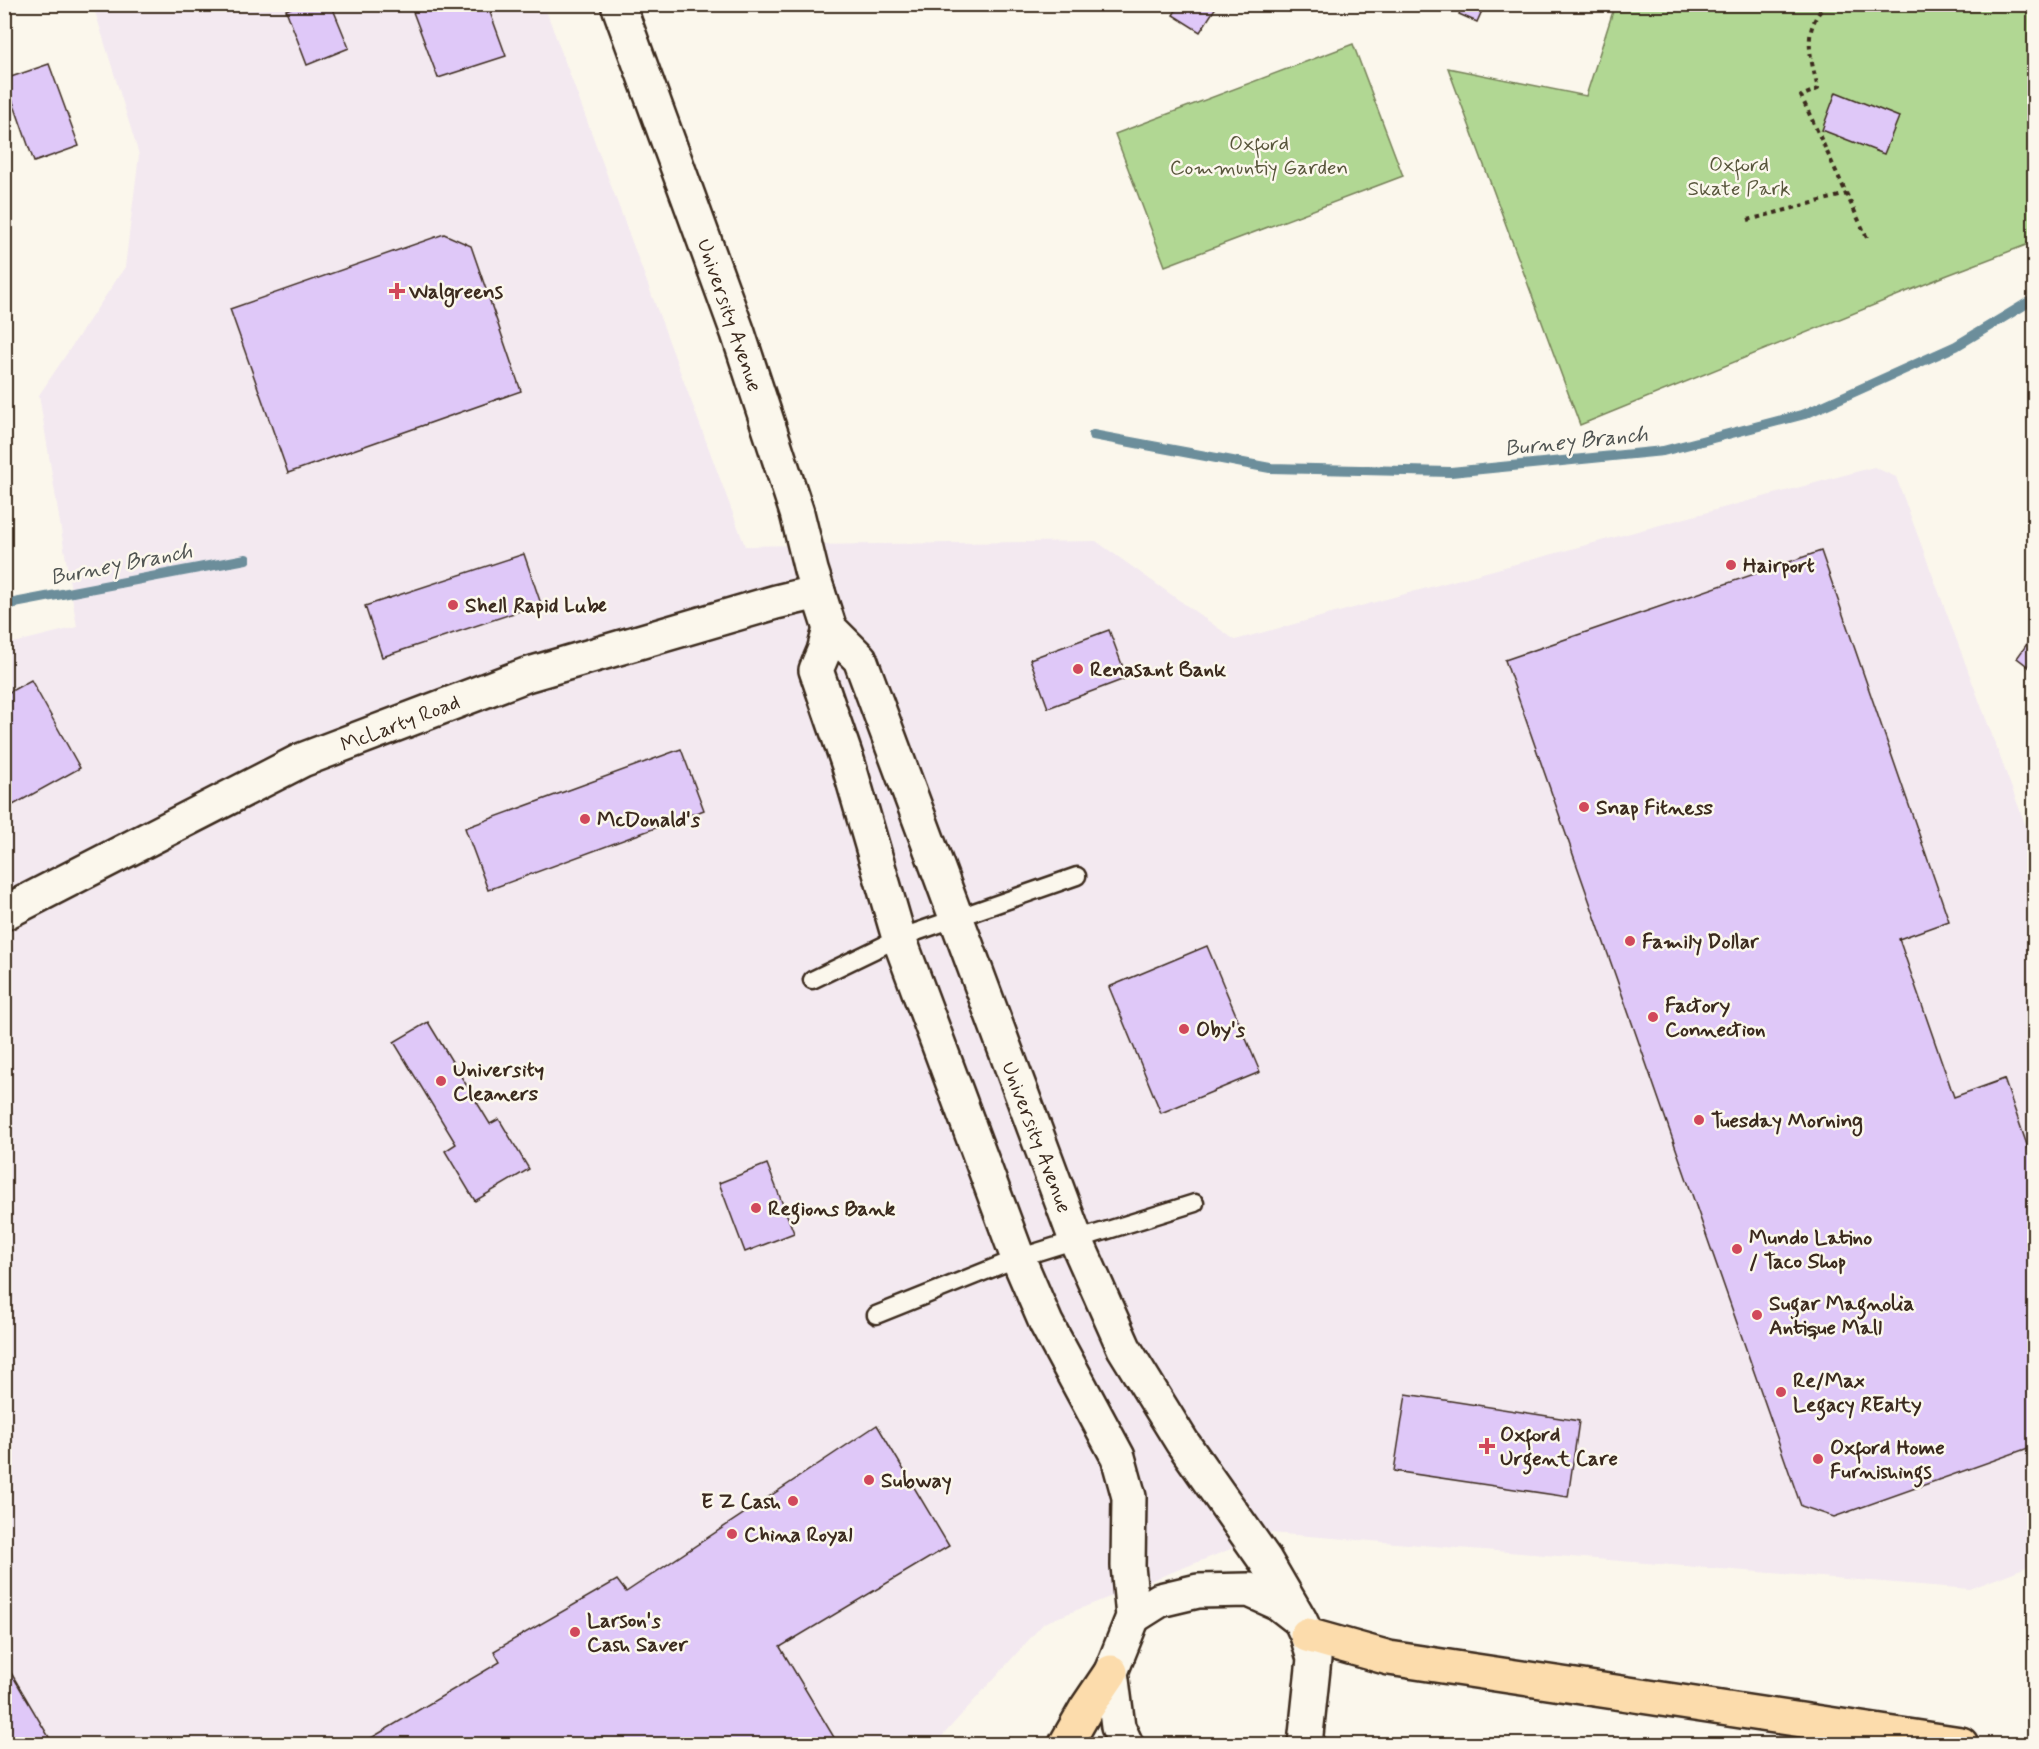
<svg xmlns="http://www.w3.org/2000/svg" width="2039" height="1749" viewBox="0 0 2039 1749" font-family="Mynerve,sans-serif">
<rect width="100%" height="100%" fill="#fbf7ec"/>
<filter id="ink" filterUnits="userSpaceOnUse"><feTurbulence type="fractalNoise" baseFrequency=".0167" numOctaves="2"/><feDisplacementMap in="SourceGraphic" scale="12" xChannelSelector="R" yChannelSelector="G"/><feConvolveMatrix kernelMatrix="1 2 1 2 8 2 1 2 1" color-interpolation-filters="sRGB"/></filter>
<g filter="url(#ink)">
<path fill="#f3e9f0" d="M93,5H544L745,546L1096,541L1235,640L1874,467L1896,477L2034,848V1564L1970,1589L1271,1533L1044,1623L935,1744H5V645L77,627L39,395L125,267L139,155Z"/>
<g fill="#b1d793" stroke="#768058" stroke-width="1.5">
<path d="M1615,5H2034V242L1945,276L1580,425L1448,68L1586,96Z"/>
<path d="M1353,44L1403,176L1165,266L1115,134Z"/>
</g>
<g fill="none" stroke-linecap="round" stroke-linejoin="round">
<g stroke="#6c8e9b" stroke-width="10">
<path d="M1093,435L1270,468L1451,472L1663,451L1805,414L1956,346L2034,299"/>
<path d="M4,605L246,559"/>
</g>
</g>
<g fill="#dfc8f8" stroke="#3b2a1e" stroke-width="1.5">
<path d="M301,4H331L349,48L307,65L286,10Z"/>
<path d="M410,4H487L506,56L438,78Z"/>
<path d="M1180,4H1218L1200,32L1173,15Z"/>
<path d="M1463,4H1485L1477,22L1459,14Z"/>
<path d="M49,64L79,146L34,162L5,79Z"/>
<path d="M1836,92L1899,117L1884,154L1822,130Z"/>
<path d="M444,234L471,246L521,391L288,473L230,309Z"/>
<path d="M1821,551L1949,921L1899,939L1954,1097L2004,1079L2034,1165V1446L1834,1517L1801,1506L1505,660Z"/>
<path d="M524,554L541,604L382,657L365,606Z"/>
<path d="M1109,630L1127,678L1048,708L1030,659Z"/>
<path d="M2034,634V671L2017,658Z"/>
<path d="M31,680L80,768L4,810V695Z"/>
<path d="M681,749L704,810L488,890L465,828Z"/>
<path d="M1207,946L1260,1072L1161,1113L1109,987Z"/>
<path d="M428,1022L490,1124L499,1119L529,1169L475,1201L445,1151L456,1144L394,1042Z"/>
<path d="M767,1164L794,1233L745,1252L719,1183Z"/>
<path d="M1406,1394L1579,1421L1568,1497L1394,1471Z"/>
<path d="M877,1425L949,1546L780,1647L838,1744H361L500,1662L494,1651L617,1580L626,1592Z"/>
<path d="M4,1661L53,1744H4Z"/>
</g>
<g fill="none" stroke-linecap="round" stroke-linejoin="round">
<g stroke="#3b2a1e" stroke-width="21">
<g id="service">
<path d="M812,980L899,938L1077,876"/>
<path d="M876,1315L1018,1258L1195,1203"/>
</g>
</g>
<g stroke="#3b2a1e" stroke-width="38">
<path id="minor" d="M4,913L302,760L526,675L776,602L818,592"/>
</g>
<g stroke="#3b2a1e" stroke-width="38">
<g id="secondary">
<path d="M618,4L738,333L797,513L811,570L830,629L860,659L1076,1240L1124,1348L1182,1442L1265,1560L1300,1620L1307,1635L1314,1659L1305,1744"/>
<path d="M830,629L824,651L816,670L848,763L899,938L1018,1258L1046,1323L1118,1457L1129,1497L1128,1566L1133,1617L1111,1672L1118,1727L1126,1744"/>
<path d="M1133,1617L1160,1600L1198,1591L1249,1590L1278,1603L1296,1617"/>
</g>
</g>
<g stroke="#3b2a1e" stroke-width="38">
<g id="motorway">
<path d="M1307,1635L1389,1658L1961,1744"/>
<path d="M1066,1744L1086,1709L1111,1672"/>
</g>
</g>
<g stroke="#3b2a1e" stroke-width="4" stroke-dasharray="4.5 4.5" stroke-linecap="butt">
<path d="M1827,4C1800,29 1811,58 1818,89L1801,96L1867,238"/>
<path d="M1748,220L1847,194"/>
</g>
<use href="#service" stroke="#fbf7ec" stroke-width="16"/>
<use href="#minor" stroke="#fbf7ec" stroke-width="33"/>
<use href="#secondary" stroke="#fbf7ec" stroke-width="33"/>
<use href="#motorway" stroke="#fcdcac" stroke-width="33"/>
</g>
</g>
<g fill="#d1495b" stroke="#fbf7ec" stroke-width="2">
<path d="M394 282h6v6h6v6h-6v6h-6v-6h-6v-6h6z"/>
<circle cx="1731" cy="565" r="6"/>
<circle cx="453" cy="605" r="6"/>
<circle cx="1078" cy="669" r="6"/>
<circle cx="1584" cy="807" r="6"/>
<circle cx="585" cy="819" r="6"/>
<circle cx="1630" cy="941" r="6"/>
<circle cx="1653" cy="1017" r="6"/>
<circle cx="1184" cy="1029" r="6"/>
<circle cx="441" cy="1081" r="6"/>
<circle cx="1699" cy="1120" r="6"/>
<circle cx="756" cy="1208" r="6"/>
<circle cx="1737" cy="1249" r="6"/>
<circle cx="1757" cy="1315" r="6"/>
<circle cx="1781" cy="1392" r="6"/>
<path d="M1484 1437h6v6h6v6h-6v6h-6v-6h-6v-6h6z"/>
<circle cx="1818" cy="1459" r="6"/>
<circle cx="869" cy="1480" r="6"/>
<circle cx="793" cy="1501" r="6"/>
<circle cx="732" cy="1534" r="6"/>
<circle cx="575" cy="1632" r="6"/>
</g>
<g text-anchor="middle" stroke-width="5" stroke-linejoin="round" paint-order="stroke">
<g font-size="21" fill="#58553b" stroke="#fbf7ec">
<text x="1259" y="150">Oxford<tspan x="1259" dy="24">Communtiy Garden</tspan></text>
<text x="1739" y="171">Oxford<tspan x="1739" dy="24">Skate Park</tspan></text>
</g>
<g font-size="21" font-weight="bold" fill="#3b2a1e" stroke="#fbf7ec" text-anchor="start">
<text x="409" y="298">Walgreens</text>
<text x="1743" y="572">Hairport</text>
<text x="465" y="612">Shell Rapid Lube</text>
<text x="1090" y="676">Renasant Bank</text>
<text x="1596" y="814">Snap Fitness</text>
<text x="597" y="826">McDonald's</text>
<text x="1642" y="948">Family Dollar</text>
<text x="1665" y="1012">Factory<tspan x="1665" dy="24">Connection</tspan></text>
<text x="1196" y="1036">Oby's</text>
<text x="453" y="1076">University<tspan x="453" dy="24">Cleaners</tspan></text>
<text x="1711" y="1127">Tuesday Morning</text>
<text x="768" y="1215">Regions Bank</text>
<text x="1749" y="1244">Mundo Latino<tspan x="1749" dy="24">/ Taco Shop</tspan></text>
<text x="1769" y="1310">Sugar Magnolia<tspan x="1769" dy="24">Antique Mall</tspan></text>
<text x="1793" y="1387">Re/Max<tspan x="1793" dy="24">Legacy REalty</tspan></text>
<text x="1500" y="1441">Oxford<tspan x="1500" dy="24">Urgent Care</tspan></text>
<text x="1830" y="1454">Oxford Home<tspan x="1830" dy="24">Furnishings</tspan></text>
<text x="881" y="1487">Subway</text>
<text x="781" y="1508" text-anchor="end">E Z Cash</text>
<text x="744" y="1541">China Royal</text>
<text x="587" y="1627">Larson's<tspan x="587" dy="24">Cash Saver</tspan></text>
</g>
<g font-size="21" fill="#3b2a1e" stroke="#fbf7ec">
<text transform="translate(730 315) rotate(71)" y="7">University Avenue</text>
<text transform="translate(400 723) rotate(-21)" y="7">McLarty Road</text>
<text transform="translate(1037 1137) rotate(69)" y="7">University Avenue</text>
</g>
<g font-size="22" font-style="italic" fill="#505452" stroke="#fbf7ec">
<text transform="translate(1576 440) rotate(-6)" y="8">Burney Branch</text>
<text transform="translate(121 563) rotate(-11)" y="8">Burney Branch</text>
</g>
</g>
<rect width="2039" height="1749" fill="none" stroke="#fbf7ec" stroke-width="24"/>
<rect x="12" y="12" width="2015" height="1725" fill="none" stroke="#3b2a1e" stroke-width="2" filter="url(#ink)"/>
</svg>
